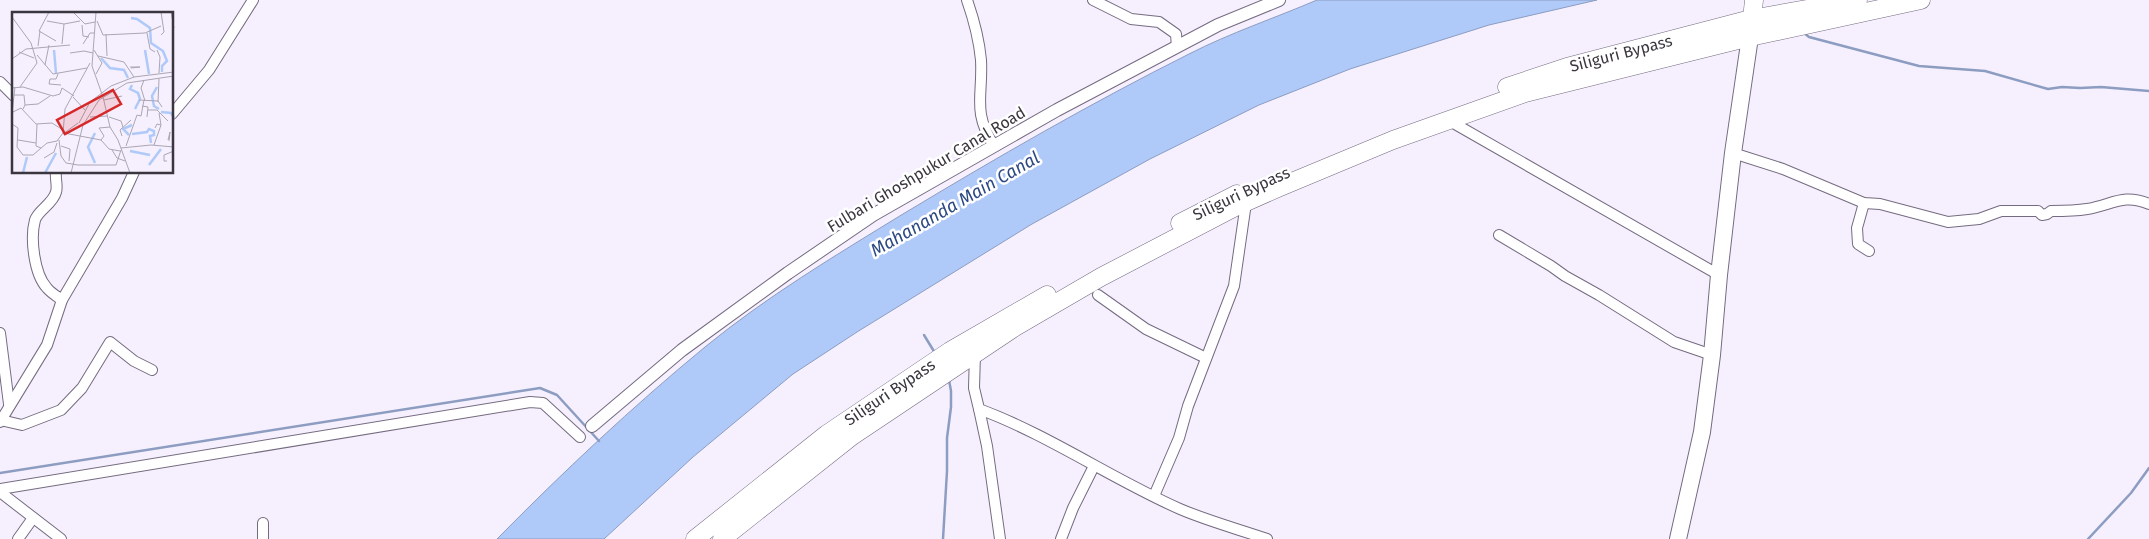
<svg xmlns="http://www.w3.org/2000/svg" width="2149" height="539" viewBox="0 0 2149 539" font-family="'Fira Sans',sans-serif">
<rect width="100%" height="100%" fill="#f6f0fe"/>
<path fill="#afc9f9" stroke="#8c9dc1" d="M1317,0H1597L1489,25L1350,69L1259,105L1150,159L1032,224L857,332L793,374L693,457L604,539H497C563,472 632,407 705,347C766,297 836,255 903,214C996,158 1091,103 1189,54C1230,33 1275,18 1317,0Z"/>
<g fill="none" stroke-linecap="round" stroke-linejoin="round">
<g stroke="#8c9dc1" stroke-width="2.5">
<path d="M1804,33L1809,37L1919,66L1985,71L2048,89L2062,87L2080,88L2101,87L2149,91"/>
<path d="M924,335L935,353"/>
<path d="M0,473L540,388L557,395L599,441"/>
<path d="M943,539L947,471V438L951,407V391L949,380"/>
<path d="M2088,539L2131,493L2149,468"/>
</g>
<g stroke="#756b80" stroke-width="12">
<g id="minor">
<path d="M967,0C974,20 979,39 981,60C983,97 972,111 994,146"/>
<path d="M1093,0L1131,19L1159,22L1176,34L1177,47"/>
<path d="M0,82L14,96"/>
<path d="M172,114L209,70L253,0"/>
<path d="M1448,120L1719,275"/>
<path d="M1733,153L1783,169L1864,203L1880,204L1948,222L1979,219L2001,211H2038L2042,215L2047,214L2051,211C2063,211 2075,211 2087,209C2112,205 2123,193 2149,204"/>
<path d="M56,172C55,179 58,186 56,192C53,204 38,210 35,220C30,238 34,274 47,288C51,293 58,297 62,300"/>
<path d="M1864,203L1857,228L1858,244L1869,251"/>
<path d="M1499,235L1551,266L1565,276L1599,295L1674,342L1712,355"/>
<path d="M1098,295L1146,329L1206,358"/>
<path d="M0,333L9,404"/>
<path d="M975,353L974,388L979,409C1049,435 1112,479 1180,509C1208,521 1238,529 1267,539"/>
<path d="M979,409L987,446L1000,539"/>
<path d="M1,420L22,425L61,410L82,388L110,342L134,361L152,370"/>
<path d="M0,422L47,345L62,300L122,198L134,172"/>
<path d="M0,489L530,402L543,403L580,437"/>
<path d="M0,492L61,539"/>
<path d="M1154,496L1179,438L1188,406L1234,286L1246,203"/>
<path d="M18,539L33,518"/>
<path d="M263,539V523"/>
<path d="M1061,539L1073,508L1094,466"/>
</g>
</g>
<g stroke="#756b80" stroke-width="14">
<path id="tertiary" d="M592,426L682,350L788,273L873,215L1057,110L1218,25L1279,0"/>
</g>
<g stroke="#756b80" stroke-width="18">
<path id="primary" d="M1678,539L1702,432L1712,355L1719,275L1733,153L1750,37"/>
</g>
<g stroke="#756b80" stroke-width="19">
<g id="trunk">
<path d="M1751,29L1754,0"/>
<path id="s1" d="M1507,87L1567,67L1751,19L1858,0"/>
<path d="M1180,223L1237,194"/>
<path id="s2" d="M695,539L827,434L950,351L1047,295"/>
<path d="M722,539L852,436L1015,327L1101,277L1237,206L1280,187L1393,140L1525,93L1750,37L1921,0"/>
</g>
</g>
<use href="#minor" stroke="#fff" stroke-width="10"/>
<use href="#tertiary" stroke="#fff" stroke-width="12"/>
<use href="#primary" stroke="#fff" stroke-width="16"/>
<use href="#trunk" stroke="#fff" stroke-width="18"/>
</g>
<g text-anchor="middle" stroke-width="5" stroke-linejoin="round" paint-order="stroke">
<g font-size="16" fill="#3a363f" stroke="#fff">
<text dy="6" stroke="none"><textPath href="#s1" startOffset="119">Siliguri Bypass</textPath></text>
<text transform="translate(926 169) rotate(-31)" y="6">Fulbari Ghoshpukur Canal Road</text>
<text transform="translate(1241 193) rotate(-25)" y="6">Siliguri Bypass</text>
<text dy="6" stroke="none"><textPath href="#s2" startOffset="244">Siliguri Bypass</textPath></text>
</g>
<g font-size="18" font-style="italic" fill="#2c4983" stroke="#fff">
<text transform="translate(955 204) rotate(-30)" y="6">Mahananda Main Canal</text>
</g>
</g>
<g transform="translate(12 12)">
<rect width="161" height="161" fill="#f6f0fe"/>
<path fill="none" stroke="#afc9f9" stroke-width="2.5" d="M119,6L125,7L138,16L139,31L151,39L155,49L150,54V60M42,38L44,61M133,38L137,62M89,46L98,56L112,58L116,66M120,73L118,77L126,81L128,87L123,97M145,75L140,84L142,94L147,97M149,100L159,101L162,106M120,122L135,120L137,117L142,119V123L138,124L139,131M117,123L111,117L120,113M118,139L138,143M83,151L76,135L83,121M137,153L149,137M11,161L15,145M33,161L44,141"/>
<path fill="none" stroke="#aba6b2" stroke-width="1" d="M37,0L27,19L44,29M61,0L73,12L83,10M84,0L80,54L91,85M159,0L162,16M0,5L19,31L25,51L8,75M35,9L52,12L68,9M85,9L91,23L133,21L149,14M70,13L71,24L77,25M135,21L138,37L143,40M94,22L95,44M149,23L152,20L149,0M50,32L52,12M71,32L78,21H82M26,34L28,19M82,38L90,51L84,62M145,38L148,45L147,61M7,40L22,46M58,41L72,39L81,41M25,43L41,62L75,56M86,44L112,50L122,65M0,47L14,37L58,33M33,53L37,33M118,55H128L119,56M46,62L44,67H38L37,72L49,73M132,68L129,76L133,89M99,74L122,65L162,60M0,76L11,75L41,84L48,82L50,76L62,84M2,83H12L13,93M61,85L73,98M91,85L98,115L106,128L118,161M92,88L110,84M127,88L146,89L150,95M146,90L147,67M130,94L136,95L135,105M11,97L13,93L26,92L38,84M136,98H145L156,109M1,100L9,96L24,112L40,111L51,118M0,101L3,75M78,105L96,104M97,105L109,109L111,115M67,111L78,90L99,74M0,112L6,116L5,135L11,143H21L35,131L45,129L51,121L53,97L78,51M25,112L24,134L29,136M143,116L145,112L149,113L147,101M52,121L89,128L97,137L108,139M51,122L66,111M110,124L108,118L119,108M6,128L24,131M47,128L49,144L54,151L66,153H104L109,138M89,128L92,124L87,116L98,115M156,128L158,120L157,129M142,133L149,113M49,134L58,137L57,149M114,134L125,103L129,104L132,88M109,136L139,133L162,135M100,138L105,146L113,149M32,146L42,140L45,131M155,149H152V143L162,139M59,161L71,113L87,88L115,71L162,64"/>
<path fill="#d62828" fill-opacity="0.15" stroke="#d62828" stroke-width="2.5" d="M101,78L109,92L53,122L45,108Z"/>
<rect width="161" height="161" fill="none" stroke="#3a363f" stroke-width="2.5"/>
</g>
</svg>
